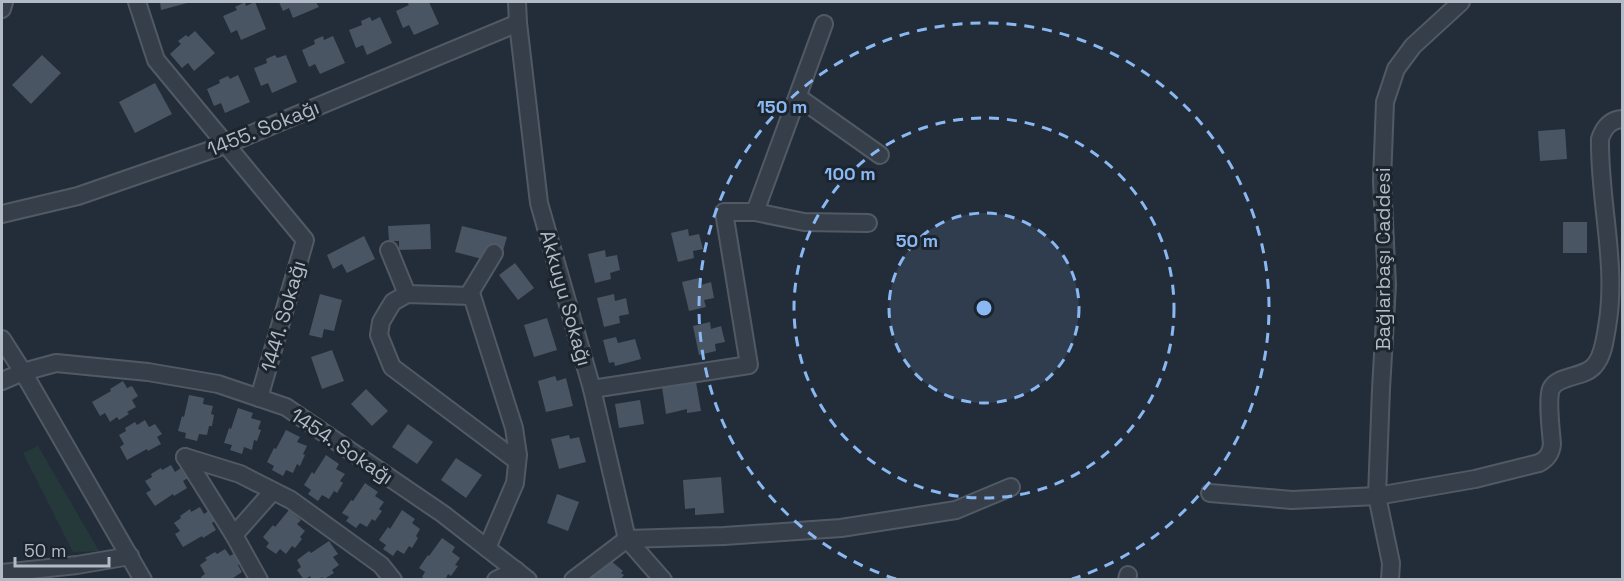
<svg xmlns="http://www.w3.org/2000/svg" width="1624" height="581" viewBox="0 0 1624 581" font-family="'Space Grotesk',sans-serif">
<rect width="100%" height="100%" fill="#232d39"/>
<path fill="#25393a" d="M38,446L99,551L73,552L23,453Z"/>
<g fill="#495562">
<path d="M160,2H191L161,10Z"/>
<path d="M245,2L246,6L255,2L266,29L241,40L237,30L231,33L223,16L237,10L235,7Z"/>
<path d="M279,2H316L319,7L293,18L289,8L283,11Z"/>
<path d="M407,2H429L439,24L414,35L409,25L403,28L396,11L409,5Z"/>
<path d="M370,17L372,21L380,17L392,43L367,55L363,45L356,48L349,30L362,25L361,21Z"/>
<path d="M195,31L215,53L194,71L188,63L182,68L170,54L181,44L178,41L186,35L188,37Z"/>
<path d="M323,36L324,40L333,36L345,63L320,74L315,64L309,67L302,50L315,44L314,40Z"/>
<path d="M42,55L61,73L31,104L12,85Z"/>
<path d="M275,55L277,58L286,55L297,82L272,93L268,83L261,86L254,68L267,63L266,59Z"/>
<path d="M238,75L250,102L225,113L221,103L214,106L207,89L220,83L219,80L228,76L230,79Z"/>
<path d="M155,83L172,114L135,133L119,102Z"/>
<path d="M1565,129L1567,159L1540,161L1538,131Z"/>
<rect x="1563" y="222" width="24" height="31"/>
<path d="M430,224L431,249L399,250V241H389L388,226Z"/>
<path d="M462,226L507,237L503,251L489,247L486,260L455,252Z"/>
<path d="M688,229L689,236L699,234L703,249L693,251L694,258L678,262L671,233Z"/>
<path d="M364,236L375,259L347,273L342,264L333,269L327,255Z"/>
<path d="M605,250L606,257L617,255L620,270L610,273L611,279L595,283L588,254Z"/>
<path d="M515,263L534,288L518,300L499,275Z"/>
<path d="M699,278L701,285L711,282L714,298L704,300L706,307L689,311L682,282Z"/>
<path d="M320,294L342,300L334,331L324,329L322,338L309,335Z"/>
<path d="M614,294L615,301L626,298L629,314L619,316L620,323L604,327L597,298Z"/>
<path d="M547,318L557,350L534,357L524,325Z"/>
<path d="M710,322L711,329L721,326L725,342L715,344L716,351L699,355L693,326Z"/>
<path d="M616,337L618,343L635,339L641,359L615,366L614,362L609,363L603,340Z"/>
<path d="M332,350L344,381L322,389L311,357Z"/>
<path d="M555,376L557,381L566,378L573,406L546,412L538,381Z"/>
<path d="M123,381L127,388L132,386L138,396L132,400L136,407L127,412L129,414L119,420L117,417L110,422L105,413L100,416L92,402L111,391L110,389Z"/>
<path d="M696,382L701,411L687,413V409L666,414L662,387Z"/>
<path d="M366,389L388,411L372,426L351,404Z"/>
<path d="M189,395L204,398L203,404L213,406L211,414L214,415L212,426H209L207,435L199,434L197,441L185,438L186,433L178,431L182,416L184,417Z"/>
<path d="M640,400L644,424L619,428L615,404Z"/>
<path d="M238,408L253,413L251,418L261,421L258,429L261,430L257,441L254,440L252,450L244,447L242,454L230,450L232,445L224,443L229,428L231,429Z"/>
<path d="M145,420L149,427L155,424L162,434L157,437L161,444L148,451L147,449L127,460L120,447L124,444L119,435L126,431L125,428L135,422L137,425Z"/>
<path d="M408,424L433,442L417,464L392,447Z"/>
<path d="M286,430L300,437L297,442L307,446L303,454L305,455L300,466L297,464L293,473L286,470L283,476L272,470L274,466L267,462L274,448L276,449Z"/>
<path d="M569,435L570,439L579,437L586,462L559,469L551,439Z"/>
<path d="M326,455L339,464L336,469L345,474L340,481L343,483L337,493L334,491L329,499L322,495L318,501L308,494L311,490L304,485L312,472L314,474Z"/>
<path d="M456,458L482,475L466,498L441,480Z"/>
<path d="M171,465L175,472L181,468L188,478L183,481L187,488L174,496L173,494L155,506L146,493L151,490L145,481L152,477L151,474L161,468L162,470Z"/>
<path d="M721,477L724,513L695,515V508L685,509L683,480Z"/>
<path d="M365,483L378,492L375,496L384,502L379,509L382,511L375,521L372,519L367,527L360,523L356,528L346,521L349,517L342,513L351,500L353,501Z"/>
<path d="M557,494L579,502L568,531L547,523Z"/>
<path d="M200,507L204,514L210,510L216,520L212,523L216,530L203,538L202,536L183,547L175,534L180,531L174,523L181,518L180,516L190,509L191,512Z"/>
<path d="M289,510L301,520L297,524L305,531L300,537L302,539L295,548L292,546L286,554L280,549L276,554L266,547L269,543L263,537L273,525L275,527Z"/>
<path d="M402,510L415,519L412,523L420,529L416,536L418,538L412,548L409,546L404,554L397,550L393,556L383,549L386,545L379,540L388,527L390,529Z"/>
<path d="M442,538L455,547L452,552L460,558L455,565L458,566L451,576L448,574L445,580H439L436,578L435,580H426L422,577L425,572L419,568L428,555L429,556Z"/>
<path d="M329,541L338,554L333,557L339,565L332,570L334,573L324,579L322,577L318,580H312L310,576L304,580L297,570L301,567L297,560L309,551L311,553Z"/>
<path d="M225,549L230,556L236,552L242,562L238,565L242,572L230,580L227,578L225,580H202L201,577L205,574L200,565L207,560L205,558L215,552L217,554Z"/>
<path d="M606,560H610L623,571L621,573L624,575L620,580H594L591,577Z"/>
</g>
<g fill="none" stroke-linecap="round" stroke-linejoin="round">
<g stroke="#515a64" stroke-width="20">
<g id="minor">
<path d="M137,2L156,60L305,240L259,398"/>
<path d="M517,2L518,23L539,203L592,389L627,539L663,580"/>
<path d="M2,9L4,2"/>
<path d="M798,97L880,155"/>
<path d="M755,212L804,222L868,223"/>
<path d="M2,214L78,196L225,145L518,23"/>
<path d="M389,250L407,294"/>
<path d="M468,296L494,253"/>
<path d="M2,339L23,372L143,580"/>
<path d="M2,381L23,372L56,363L148,372L218,384L286,407L443,514L528,580"/>
<path d="M592,389L749,365L724,212H755L824,24"/>
<path d="M185,457L240,474L291,500L381,565L393,580"/>
<path d="M185,457L234,535L259,580"/>
<path d="M1210,493L1292,500L1377,496L1475,479L1539,463C1547,459 1551,454 1552,444C1551,432 1547,399 1551,389C1557,375 1584,378 1594,366C1603,357 1605,339 1607,327C1618,265 1599,202 1600,139C1604,127 1610,120 1622,119"/>
<path d="M234,535L273,491"/>
<path d="M487,548L515,483L518,455L514,428L472,296L407,294L393,302L388,310L381,322L379,335L392,367L517,461"/>
<path d="M2,573L77,565L130,556"/>
<path d="M496,580L516,570"/>
<path d="M573,580L627,539L724,536L841,528L956,510L1011,487"/>
<path d="M1127,580L1128,575"/>
<path d="M1390,580L1391,563L1377,496L1381,389L1387,285L1382,181L1385,102L1396,69L1413,46L1461,2"/>
</g>
</g>
<use href="#minor" stroke="#363f49" stroke-width="16"/>
</g>
<circle cx="984" cy="308" r="95" fill="#8ab8f2" fill-opacity=".12"/>
<g fill="none" stroke="#8ab8f2" stroke-width="3" stroke-dasharray="10 8">
<circle cx="984" cy="308" r="95"/>
<circle cx="984" cy="308" r="190"/>
<path d="M896 579A285 285 0 1 1 1072 579"/>
</g>
<g text-anchor="middle" stroke-width="6" stroke-linejoin="round" paint-order="stroke">
<g font-size="20" fill="#b1bac5" stroke="#1c242e">
<text transform="translate(263 128) rotate(-22)" y="7">1455. Sokağı</text>
<text transform="translate(1383 259) rotate(-90)" y="7">Bağlarbaşı Caddesi</text>
<text transform="translate(566 298) rotate(74)" y="7">Akkuyu Sokağı</text>
<text transform="translate(283 316) rotate(-74)" y="7">1441. Sokağı</text>
<text transform="translate(342 446) rotate(34)" y="7">1454. Sokağı</text>
</g>
</g>
<circle cx="984" cy="308" r="9" fill="#8ab8f2" stroke="#1c242e" stroke-width="3"/>
<g font-size="18" text-anchor="middle" font-weight="bold" fill="#8ab8f2" stroke="#1c242e" stroke-width="6" stroke-linejoin="round" paint-order="stroke">
<text x="782" y="113">150 m</text>
<text x="850" y="180">100 m</text>
<text x="917" y="247">50 m</text>
</g>
<rect width="1624" height="581" fill="none" stroke="#b1bac5" stroke-width="6"/>
<path d="M15 557v9h94v-9" fill="none" stroke="#b1bac5" stroke-width="3"/>
<text x="24" y="557" font-size="18" fill="#b1bac5" stroke="#1c242e" stroke-width="4.5" paint-order="stroke">50 m</text>
</svg>
